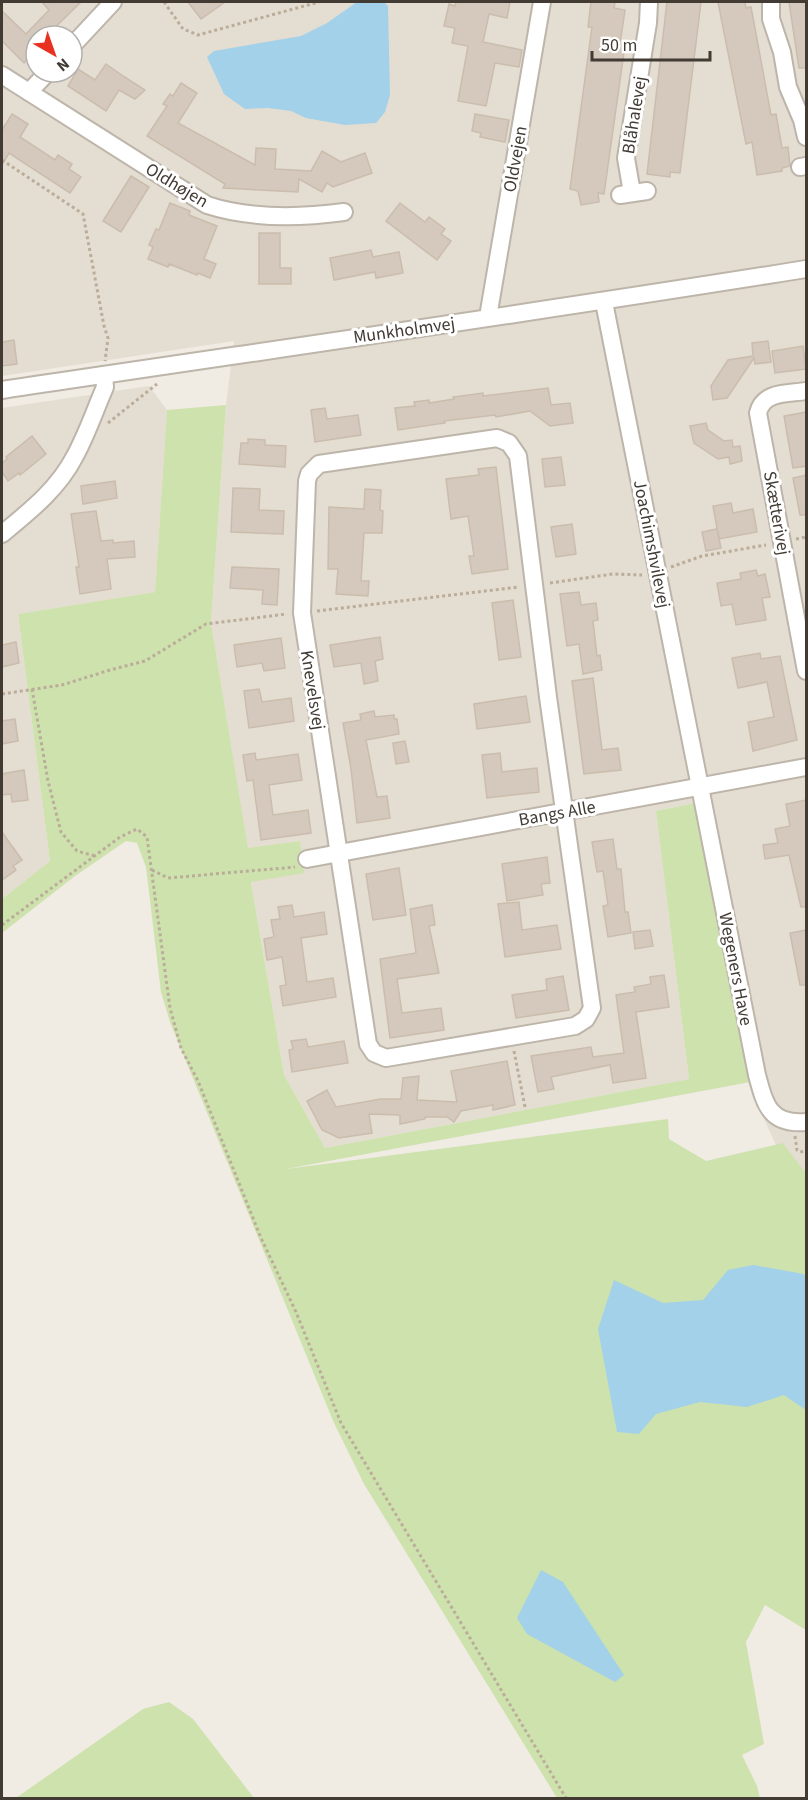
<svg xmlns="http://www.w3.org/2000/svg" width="808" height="1800" viewBox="0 0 808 1800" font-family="'Source Sans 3',sans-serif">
<rect width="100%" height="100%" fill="#f0ebe3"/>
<g fill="#e4ddd1" fill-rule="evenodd">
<path d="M2,2H806V1210L753,1095L695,803L656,811L689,1079L325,1148L284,1075L251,881L303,873L299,841L248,849L211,623L226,405L234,341L2,376ZM36,36H72V72H36Z"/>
<path d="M149,386L167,410L155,592L18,614L50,861L2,899V408Z"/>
</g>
<g fill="#cee2ae">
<path d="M226,405L211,623L248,848L300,841L304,873L251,882L284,1075L325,1148L689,1079L656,811L695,803L750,1082L286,1169L668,1119L669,1139L706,1161L783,1143L804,1171L806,1170V1630L765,1605L746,1642L764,1744L742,1755L757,1786L760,1798H557L364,1484L334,1423L170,1022L161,992L146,867L137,843L126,841L75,876L2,933V899L50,861L18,614L155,592L167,410Z"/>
<path d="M169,1702L193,1719L254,1798H16L143,1709Z"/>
</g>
<g fill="#a2d1e9">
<path d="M357,2H384L388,6L390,95L385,112L376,123L345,125L306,118L291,111L268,108L245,109L224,94L207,57L214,51L301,36L327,23Z"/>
<path d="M753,1265L804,1274L806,1279V1410L784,1395L747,1407L700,1402L656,1414L639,1434L617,1432L598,1329L614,1280L663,1303L703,1300L728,1270Z"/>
<path d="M541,1570L563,1582L624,1675L615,1682L527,1634L517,1618Z"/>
</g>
<g fill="#d4c9bc" stroke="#cbbdad" stroke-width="1.5">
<path d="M42,2H81L46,36H36V50L24,63L2,41V11L26,34L49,10Z"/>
<path d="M188,2H225L201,19Z"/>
<path d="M456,2H510L507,18L489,14L483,42L522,50L519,67L495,63L486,106L458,101L468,46L452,43L455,28L444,26L449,4L455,6Z"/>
<path d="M591,2H615L614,8L625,10L620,44L625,45L604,194L598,193L599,202L581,205L578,191L570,189L592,27H588Z"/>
<path d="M667,2H701L680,173L670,172V177L647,174Z"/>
<path d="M718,2H745L746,8L751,7L771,115L776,114L782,148L788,147L790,166L782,168V171L757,175L752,142L746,144Z"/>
<path d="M789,2H807V68H799Z"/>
<path d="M106,64L123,76L145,90L135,99L119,90L106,111L68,86L78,69L95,80Z"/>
<path d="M181,83L197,93L178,123L255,165L256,148L276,149L275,169L311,171L322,151L341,162L365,153L372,173L333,187L327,183L322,192L299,179L298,192L223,188L225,184L147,136L167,106L163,104L170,94L173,96Z"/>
<path d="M12,114L28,124L20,137L55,160L58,155L72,164L69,169L81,177L70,193L9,153L2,165V130Z"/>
<path d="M475,114L509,120L505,142L480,137L481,133L472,131Z"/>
<path d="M131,176L149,187L121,232L103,221Z"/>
<path d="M170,203L190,211L189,215L217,226L204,259L216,264L210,278L198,273L197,275L169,264L168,267L148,259L153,247L149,245L156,229L159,230Z"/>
<path d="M400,203L425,222L429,217L445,229L441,234L451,241L437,260L386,221Z"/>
<path d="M259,233H280V268H291V284H259Z"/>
<path d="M371,250L373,257L399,252L403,273L376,278L375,272L334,280L330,258Z"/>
<path d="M14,340L17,364L2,366V342Z"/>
<path d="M768,341L771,362L755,364L754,358L727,398L713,400L711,386L728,360L753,356L752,343Z"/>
<path d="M803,346L806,369L775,373L772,351Z"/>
<path d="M548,388L551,405L570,403L573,423L550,426L530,411L496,417L495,415L444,421L445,423L398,430L395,408L415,406L414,402L429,400V403L454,399L453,397L483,393V396Z"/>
<path d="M325,408L327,419L358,415L361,435L315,442L311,410Z"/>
<path d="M807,412V466L793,468L784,416Z"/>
<path d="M706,423L708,430L724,441L732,440L733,447L740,446L742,461L730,464L729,457L718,459L694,443L690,426Z"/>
<path d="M32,436L46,454L20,475L19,473L8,481L2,472V463L7,459L6,457Z"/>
<path d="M248,439L265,440V445L286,446L285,467L239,464L241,443H248Z"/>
<path d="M561,457L565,485L545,487L542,459Z"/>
<path d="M496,467L508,569L472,574L469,556H474L468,516L451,519L446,479L479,475L478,469Z"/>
<path d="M807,475V515H800L793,478Z"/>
<path d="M115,481L117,498L83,504L81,486Z"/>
<path d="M233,488L260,489L259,510L284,511L283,534L231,532Z"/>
<path d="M365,489L381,490L380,510L383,511L382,533H364L361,581H369L368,596L336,594L338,569H328L329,507L364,509Z"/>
<path d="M731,503L733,513L753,509L757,532L719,539L713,506Z"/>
<path d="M96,511L101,541L113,540V543L134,541L135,557L107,559L111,589L80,594L76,567H79L71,514Z"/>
<path d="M572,524L576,554L556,557L551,527Z"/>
<path d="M717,529L721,548L706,551L702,532Z"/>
<path d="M232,567L279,569L277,605L262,604L263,590L230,588Z"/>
<path d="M756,570L758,576L765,574L770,597L762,598L766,620L736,625L732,604L721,606L717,583L741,579L740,573Z"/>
<path d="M579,592L581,605L596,603L598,620L593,621L597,656L600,655L602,670L583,674L579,644L567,646L560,594Z"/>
<path d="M513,600L521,657L499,660L492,603Z"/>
<path d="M380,637L383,659L375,661L378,681L364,684L361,663L334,667L330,645Z"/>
<path d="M281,638L285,668L264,671L262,663L237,667L234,645Z"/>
<path d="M16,642L19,663L2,667V645Z"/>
<path d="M760,653L761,659L780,656L797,740L753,751L748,722L774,717L767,682L738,688L732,658Z"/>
<path d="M593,678L602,750L618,748L621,770L584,774L572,681Z"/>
<path d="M259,689L262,702L291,698L294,721L249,728L244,691Z"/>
<path d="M526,696L530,722L477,729L474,704Z"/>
<path d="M374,711L375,717L394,715V719H397L399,734L366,740L377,797L387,796L390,818L357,823L351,769L343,723L361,720L360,714Z"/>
<path d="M15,719L18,741L2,744V721Z"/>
<path d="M405,741L409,762L396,764L393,743Z"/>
<path d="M255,753L256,760L298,754L302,780L269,785L273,815L308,810L311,833L261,840L253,780L247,781L243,755Z"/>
<path d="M500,753L502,772L537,768L539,792L487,798L482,755Z"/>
<path d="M24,770L28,800L12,802L11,794L2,795V774Z"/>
<path d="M807,800V907H801L789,855L765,859L763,845L778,843L775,829L790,826L786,804Z"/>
<path d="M2,832L22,860L13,866L16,870L2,880Z"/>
<path d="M613,839L617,869H621L625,912H628L631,933L608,937L603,906L608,905L603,871L597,872L592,842Z"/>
<path d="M547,857L550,883L541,884L543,895L507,901L502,864Z"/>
<path d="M399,868L406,915L373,920L366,874Z"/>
<path d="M519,902L522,930L557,925L561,949L505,957L498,904Z"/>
<path d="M292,905L294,917L324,912L327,934L301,938L307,982L333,978L336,997L283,1006L280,986L286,985L282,957L267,960L264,939L274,937L271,920L280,919L278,907Z"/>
<path d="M432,905L435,925L429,926L439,973L397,979L402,1013L441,1008L444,1030L390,1038L380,959L416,953L410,909Z"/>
<path d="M650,930L653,946L635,949L633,932Z"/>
<path d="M807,930V985H800L790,933Z"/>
<path d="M664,975L669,1007L636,1012L646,1078L613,1083L610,1065L551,1077L554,1089L538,1092L531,1056L591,1047L593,1057L624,1053L616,995L635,992L634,987L651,984L650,977Z"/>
<path d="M563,976L569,1010L516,1018L512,995L547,990L546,979Z"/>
<path d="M306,1039L308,1047L344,1041L348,1063L292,1072L289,1050L293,1049L291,1041Z"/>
<path d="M507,1061L515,1105L493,1110V1105L461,1111L454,1122L447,1117H425V1119L400,1124V1115L369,1114L372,1133L339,1138L322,1130L307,1101L327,1090L336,1107L381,1099H401L403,1078L419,1076L417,1100L457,1102L451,1071Z"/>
</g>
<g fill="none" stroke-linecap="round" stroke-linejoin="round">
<g stroke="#bdb5a9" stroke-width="20">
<g id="minor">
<path d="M771,2V19L782,52L788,87L802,120L806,137"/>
<path d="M72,46L113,2"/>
<path d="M2,75L207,205C250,219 299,218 344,212"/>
<path d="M29,92L48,72"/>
<path d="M800,167L806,166"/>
<path d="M632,193L626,158L648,23L649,2"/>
<path d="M620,195L647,191"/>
<path d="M604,302L757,1075C765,1105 770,1125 806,1122"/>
<path d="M488,317L542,2"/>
<path d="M2,390C270,350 539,312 806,269"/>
<path d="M806,391C788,394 763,391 758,413L806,671"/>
<path d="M497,438L509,443L518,456L548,697L592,1008L586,1019L575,1026L386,1058L374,1053L368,1044L302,613L307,481L309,474L319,464Z"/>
<path d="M2,534C30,511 58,489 75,456C87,434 95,410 105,387L104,375"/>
<path d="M307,859L806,767"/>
</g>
</g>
<g stroke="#bbad99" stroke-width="3" stroke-dasharray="3 3" stroke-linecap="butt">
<path d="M164,2L183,29L198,35L319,2"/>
<path d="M2,160L83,214L104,326L108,338L105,361"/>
<path d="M108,423L157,384"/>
<path d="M796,539L806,537"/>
<path d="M671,567L702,556L766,545"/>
<path d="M550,583L613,574L642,575"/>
<path d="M317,611L519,587"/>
<path d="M32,689L48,781L61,832L77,851L95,856"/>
<path d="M2,694L62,685L110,670L145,661L206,624L287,614"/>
<path d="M152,870L168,878L295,867"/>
<path d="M2,925L120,837L137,829L147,837L170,1008L181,1048L198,1081L261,1238L296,1312L341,1423L566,1798"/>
<path d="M514,1051L525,1107"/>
<path d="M795,1136L797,1150L800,1152L806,1151"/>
</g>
<use href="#minor" stroke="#fff" stroke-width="16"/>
</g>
<g text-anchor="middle" stroke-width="6" stroke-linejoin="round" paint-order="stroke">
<g font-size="18" fill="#413b34" stroke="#fff">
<text transform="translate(634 115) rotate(-81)" y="6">Blåhalevej</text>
<text transform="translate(515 159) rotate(-80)" y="6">Oldvejen</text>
<text transform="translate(177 185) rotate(31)" y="6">Oldhøjen</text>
<text transform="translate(404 330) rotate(-8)" y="6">Munkholmvej</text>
<text transform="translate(777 513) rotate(80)" y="6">Skætterivej</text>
<text transform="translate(652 544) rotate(79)" y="6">Joachimshvilevej</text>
<text transform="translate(313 690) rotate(81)" y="6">Knevelsvej</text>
<text transform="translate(557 813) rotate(-10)" y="6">Bangs Alle</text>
<text transform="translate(736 969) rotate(79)" y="6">Wegeners Have</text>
</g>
</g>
<rect width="808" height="1800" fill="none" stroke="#413b34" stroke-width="6"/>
<g transform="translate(54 54) rotate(140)"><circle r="28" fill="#ffffff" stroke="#b3b1ae" stroke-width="1.5"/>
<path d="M0-4.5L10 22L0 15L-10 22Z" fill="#e93121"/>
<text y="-9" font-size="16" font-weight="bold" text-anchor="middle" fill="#413b34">N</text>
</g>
<path d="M592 51v9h118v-9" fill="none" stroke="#413b34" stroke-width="3"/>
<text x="601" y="51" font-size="18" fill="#413b34" stroke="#ffffff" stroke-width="4.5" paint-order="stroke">50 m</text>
</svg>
